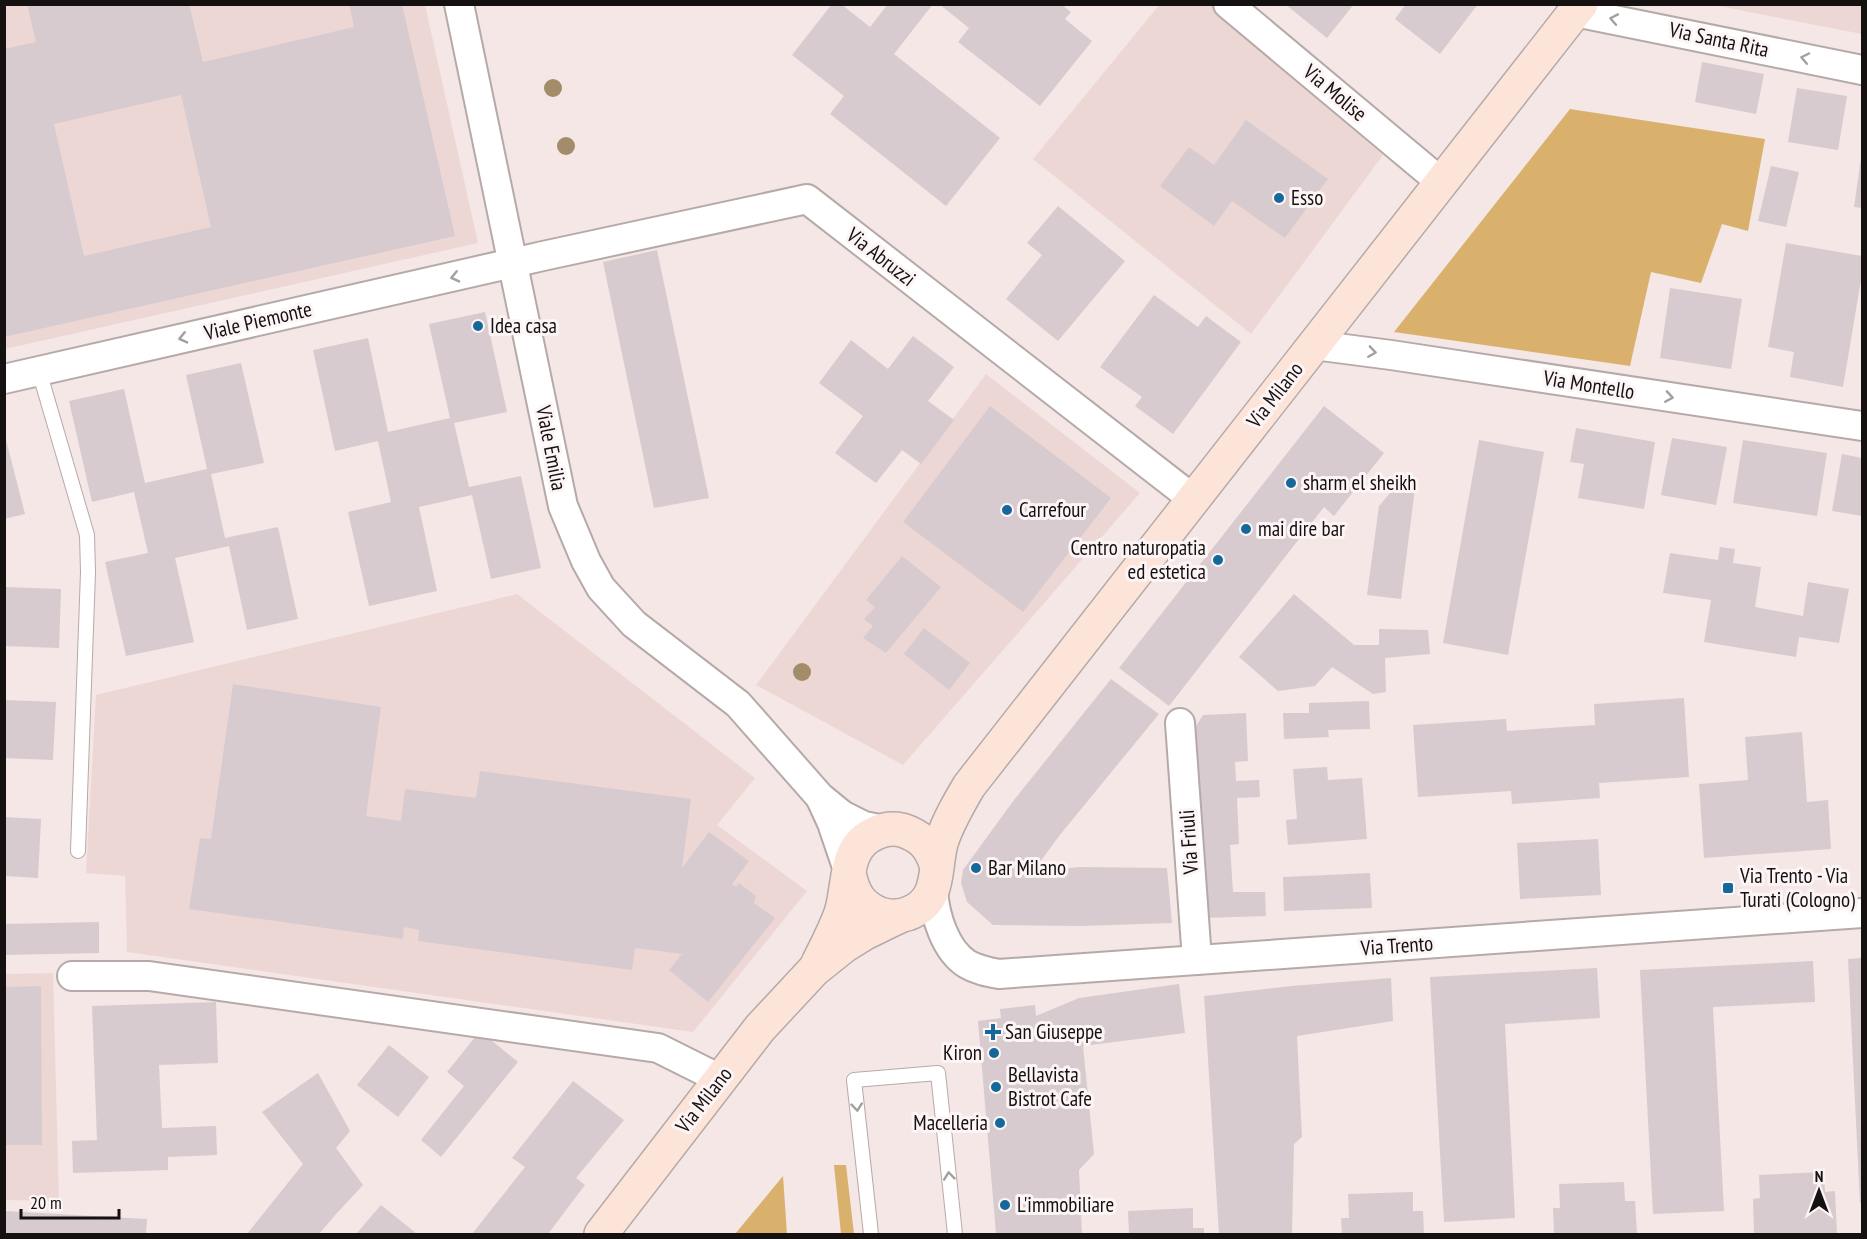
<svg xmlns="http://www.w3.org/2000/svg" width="1867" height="1239" viewBox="0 0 1867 1239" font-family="'PT Sans Narrow',sans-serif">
<rect width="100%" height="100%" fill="#f4e7e6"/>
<g fill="#edd7d5">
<path d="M1160,4L1211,5L1383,155L1251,334L1033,159Z"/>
<path d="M4,5H425L478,243L5,349Z"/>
<path d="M1713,5H1862V34Z"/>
<path d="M986,374L1140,493L903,765L756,685Z"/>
<path d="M517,594L755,778L717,825L807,891L693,1032L127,952L125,876L86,873L96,695Z"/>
<path d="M53,973L59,1201L5,1200L4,974Z"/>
</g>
<g fill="#dab16c">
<path d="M1570,109L1765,139L1748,231L1722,224L1701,283L1651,272L1630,366L1394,332Z"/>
<path d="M834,1165H846L854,1234H841Z"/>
<path d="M783,1176L787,1234H735Z"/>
</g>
<g fill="#d7cbcf" fill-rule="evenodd">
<path d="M27,4H189L203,62L354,27L349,4H402L455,236L4,337V49L36,42ZM181,95L211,227L84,256L54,124Z"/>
<path d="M832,4H841L870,27L888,4H933L894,54L1000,138L946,206L830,114L844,96L792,55Z"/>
<path d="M939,4H1061L1071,12L1065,19L1092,41L1040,106L958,42L969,28Z"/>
<path d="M1285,4H1354L1327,38Z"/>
<path d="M1406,4H1478L1440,54L1395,19Z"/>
<path d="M1702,62L1764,74L1756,114L1695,102Z"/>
<path d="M1797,88L1847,96L1838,150L1788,142Z"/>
<path d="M1246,120L1328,179L1285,238L1232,201L1214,226L1160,186L1189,147L1214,165Z"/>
<path d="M1861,158H1862V208L1854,207Z"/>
<path d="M1771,166L1799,172L1786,227L1758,221Z"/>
<path d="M1058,206L1125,261L1058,341L1006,299L1042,255L1027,243Z"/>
<path d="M1786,243L1862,256V274L1843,387L1790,377L1794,352L1768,347Z"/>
<path d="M657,250L709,498L654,508L603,262Z"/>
<path d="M1670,288L1742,299L1731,369L1660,358Z"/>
<path d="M1154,295L1198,327L1206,316L1241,342L1173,434L1135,406L1142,397L1100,367Z"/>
<path d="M485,312L507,412L454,423L469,487L521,476L541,568L491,579L472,495L419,507L437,591L369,606L348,512L391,502L378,441L335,451L313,350L368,338L388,432L450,418L429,324Z"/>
<path d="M913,336L954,367L928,401L954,420L921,464L902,450L876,483L835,453L863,416L819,383L851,340L888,369Z"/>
<path d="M241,363L264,463L211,474L225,538L278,527L298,619L247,630L229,546L175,558L194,642L126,656L105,562L148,553L134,492L92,502L69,401L124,389L145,483L207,469L186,375Z"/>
<path d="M990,406L1111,498L1023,612L903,522Z"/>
<path d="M1324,406L1384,453L1334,516L1324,507L1169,706L1119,668Z"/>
<path d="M1576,428L1655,442L1644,509L1578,498L1584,464L1570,462Z"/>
<path d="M4,432L25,514L4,519Z"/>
<path d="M1672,438L1727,447L1716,505L1661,495Z"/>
<path d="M1479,440L1544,452L1508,655L1443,643Z"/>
<path d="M1743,440L1827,453L1817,516L1733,503Z"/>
<path d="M1842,454L1862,458V516L1832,511Z"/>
<path d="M1406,474L1416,480L1401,599L1367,595L1379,506Z"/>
<path d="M1720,547L1735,549L1733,563L1761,567L1755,607L1803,616L1808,582L1849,589L1839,643L1799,637L1796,657L1704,642L1711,600L1663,593L1670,553L1718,560Z"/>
<path d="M902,556L941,587L886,653L863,638L873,626L864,619L875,607L866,600Z"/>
<path d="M4,587L61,589L59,648L4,646Z"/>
<path d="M1294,594L1354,645H1379V629L1428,630L1430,654L1385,658L1386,692L1373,694L1332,667L1315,686L1278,691L1239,657Z"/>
<path d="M924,628L970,663L949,690L904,654Z"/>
<path d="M1111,679L1159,714L1059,836L1032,873L1079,867L1167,868L1172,923L1081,926L993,925L967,902L961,883L963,870L1014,800Z"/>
<path d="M233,684L381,707L366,816L401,821L405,789L476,798L480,771L691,799L682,868L709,832L749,861L732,884L736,887L739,883L756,896L754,903L775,918L708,1002L669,970L682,954L635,948L632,970L418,941L419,930L404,927L403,939L189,909L200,838L211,839Z"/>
<path d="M1684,698L1689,777L1599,783L1600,798L1512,804L1511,791L1418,797L1413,725L1506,719L1507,731L1595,725L1594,704Z"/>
<path d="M4,700L56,702L53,760L4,758Z"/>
<path d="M1369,701L1370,729L1328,730L1329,737L1284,739L1283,713H1309V703Z"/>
<path d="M1246,713L1248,761L1235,762L1236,781L1259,780L1260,797L1237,798L1239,844L1230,845L1233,892H1265L1266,916L1204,918L1190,736L1203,715Z"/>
<path d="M1802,732L1807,802L1828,800L1831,849L1704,858L1699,784L1748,780L1745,737Z"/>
<path d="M1327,767L1328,780L1362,778L1367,839L1288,845L1286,820L1297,819L1293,769Z"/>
<path d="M4,817L41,819L38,878L4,876Z"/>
<path d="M1598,839L1601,895L1520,899L1517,843Z"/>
<path d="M1370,873L1372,908L1284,911L1283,877Z"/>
<path d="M99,922V953L4,955V924Z"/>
<path d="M1862,958V1203H1860L1848,959Z"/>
<path d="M1813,961L1815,1002L1713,1007L1724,1211L1653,1214L1640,970Z"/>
<path d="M1597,968L1600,1018L1505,1024L1515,1218L1444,1222L1430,977Z"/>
<path d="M1391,978L1393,1021L1297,1036L1302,1137L1294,1144L1292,1234H1219L1204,996L1292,986Z"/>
<path d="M1179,984L1185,1033L1083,1046L1094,1154L1079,1170L1082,1234H996L978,1021L1001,1018L1000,1009L1035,1005L1036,1016L1079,998Z"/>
<path d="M41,986L42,1145H4V987Z"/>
<path d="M216,1002L218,1063L159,1065L162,1128L216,1126L217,1155L168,1157V1170L73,1173L72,1141L97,1140L92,1006Z"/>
<path d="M480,1031L518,1062L441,1157L421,1140L464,1086L447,1072Z"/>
<path d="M389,1045L429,1077L398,1117L357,1085Z"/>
<path d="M318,1073L350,1131L336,1148L363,1185L337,1213L319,1234H247L303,1164L262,1112Z"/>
<path d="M573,1081L624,1120L576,1178L585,1185L548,1234H472L525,1167L512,1158Z"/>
<path d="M1824,1172L1825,1192L1835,1191L1837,1234H1754L1753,1199L1760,1198L1759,1175Z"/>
<path d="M1624,1182L1625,1201H1635L1637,1234H1554L1553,1208H1560L1559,1184Z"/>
<path d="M1413,1192V1211H1423L1424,1234H1342L1341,1218H1349L1348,1194Z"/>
<path d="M381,1205L417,1234H356Z"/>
<path d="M1193,1208V1228H1204V1234H1129L1128,1211Z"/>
<path d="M4,1211L147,1219L146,1234H4Z"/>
</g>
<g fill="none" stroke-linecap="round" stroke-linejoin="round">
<g stroke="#b6aaa9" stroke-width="16">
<g id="service">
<path d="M39,371L87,535L88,572L78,851"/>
<path d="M871,1234L854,1080L938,1073L955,1234"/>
</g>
</g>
<g stroke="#b6aaa9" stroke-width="32">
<g id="minor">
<path d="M459,4L563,506L586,561L601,588L634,624L738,704L820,797L842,815L864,826L884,830"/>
<path d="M1228,4L1442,183"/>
<path d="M1575,12L1862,70"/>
<path d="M1314,345L1391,355L1862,426"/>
<path d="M4,379L543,256L807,199L1193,499"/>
<path d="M1180,723L1197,960"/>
<path d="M821,799L832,823L849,873"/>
<path d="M933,891C935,916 945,950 967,964C977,970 988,972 999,974L1862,913"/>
<path d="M72,976H149L658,1048L720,1079"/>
</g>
</g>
<g stroke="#b6aaa9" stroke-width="36">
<g id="secondary">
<path d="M849,873C853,893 860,906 880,914C889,917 898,917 907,914C943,901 933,868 942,840C949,820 959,803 969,786L1581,4"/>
<path d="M818,963C826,947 835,930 841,913C850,885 843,846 876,833C884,829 893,828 902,830C921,836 930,846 936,864"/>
<path d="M601,1234L760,1028L814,970L844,946L865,933L900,916"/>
</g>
</g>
<use href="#service" stroke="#fff" stroke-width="14"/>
<use href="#minor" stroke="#fff" stroke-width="28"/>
<use href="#secondary" stroke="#fce5d8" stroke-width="33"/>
</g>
<g fill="#a28c69">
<circle cx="553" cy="88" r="9"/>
<circle cx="566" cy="146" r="9"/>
<circle cx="802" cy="672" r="9"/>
</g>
<defs><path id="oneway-chevron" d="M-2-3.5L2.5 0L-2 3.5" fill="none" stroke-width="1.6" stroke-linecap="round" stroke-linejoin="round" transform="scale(1.5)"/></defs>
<g stroke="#a1a09f">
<use href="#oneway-chevron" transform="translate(1614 19) rotate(-169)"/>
<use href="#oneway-chevron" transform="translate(1805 58) rotate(-168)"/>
<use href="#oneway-chevron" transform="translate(455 277) rotate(167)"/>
<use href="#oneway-chevron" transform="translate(183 338) rotate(167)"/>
<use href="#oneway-chevron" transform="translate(1372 352) rotate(8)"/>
<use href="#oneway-chevron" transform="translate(1669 397) rotate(9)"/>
<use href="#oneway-chevron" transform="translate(857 1107) rotate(84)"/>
<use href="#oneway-chevron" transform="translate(949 1176) rotate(-96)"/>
</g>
<g fill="#17689a" stroke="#fdf5f5" stroke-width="2">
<circle cx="1279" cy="198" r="6"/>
<circle cx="478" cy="326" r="6"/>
<circle cx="1291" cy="483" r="6"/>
<circle cx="1007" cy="510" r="6"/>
<circle cx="1246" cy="529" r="6"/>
<circle cx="1218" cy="560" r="6"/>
<circle cx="976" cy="868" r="6"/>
<rect x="1722" y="882" width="12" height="12" rx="3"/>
<path d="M990 1023h6v6h6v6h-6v6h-6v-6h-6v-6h6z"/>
<circle cx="994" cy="1053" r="6"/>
<circle cx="996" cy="1087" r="6"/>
<circle cx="1000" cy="1123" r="6"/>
<circle cx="1005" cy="1205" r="6"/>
</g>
<g text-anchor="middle" stroke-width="6" stroke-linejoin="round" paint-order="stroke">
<g font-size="21" fill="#151110" stroke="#fdf5f5">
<text transform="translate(1719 40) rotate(12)" y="7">Via Santa Rita</text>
<text transform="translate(1335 93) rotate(40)" y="7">Via Molise</text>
<text transform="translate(881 257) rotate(38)" y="7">Via Abruzzi</text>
<text transform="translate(258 321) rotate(-13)" y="7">Viale Piemonte</text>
<text transform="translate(1589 385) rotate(9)" y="7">Via Montello</text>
<text transform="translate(1275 395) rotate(-52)" y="7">Via Milano</text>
<text transform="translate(551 448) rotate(79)" y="7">Viale Emilia</text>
<text transform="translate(1189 842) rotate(-94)" y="7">Via Friuli</text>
<text transform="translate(1397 946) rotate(-4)" y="7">Via Trento</text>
<text transform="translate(704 1100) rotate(-52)" y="7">Via Milano</text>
</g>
<g font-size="21" fill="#151110" stroke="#fdf5f5" text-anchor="start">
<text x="1291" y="205">Esso</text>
<text x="490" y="333">Idea casa</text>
<text x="1303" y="490">sharm el sheikh</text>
<text x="1019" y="517">Carrefour</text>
<text x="1258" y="536">mai dire bar</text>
<text x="1206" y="555" text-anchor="end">Centro naturopatia<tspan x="1206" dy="24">ed estetica</tspan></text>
<text x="988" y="875">Bar Milano</text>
<text x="1740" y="883">Via Trento - Via<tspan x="1740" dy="24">Turati (Cologno)</tspan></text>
<text x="1005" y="1039">San Giuseppe</text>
<text x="982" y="1060" text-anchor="end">Kiron</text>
<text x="1008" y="1082">Bellavista<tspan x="1008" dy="24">Bistrot Cafe</tspan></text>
<text x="988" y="1130" text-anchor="end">Macelleria</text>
<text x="1017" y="1212">L'immobiliare</text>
</g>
</g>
<rect width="1867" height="1239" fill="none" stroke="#151110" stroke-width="12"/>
<g transform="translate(1819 1191)" stroke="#fdf5f5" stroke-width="4.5" paint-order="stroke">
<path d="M0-4.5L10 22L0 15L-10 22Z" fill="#151110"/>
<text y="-9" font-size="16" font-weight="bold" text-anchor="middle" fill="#151110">N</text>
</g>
<path d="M21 1209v9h98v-9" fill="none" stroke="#151110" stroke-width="3"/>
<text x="30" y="1209" font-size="18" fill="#151110" stroke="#fdf5f5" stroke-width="4.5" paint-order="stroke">20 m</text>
</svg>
